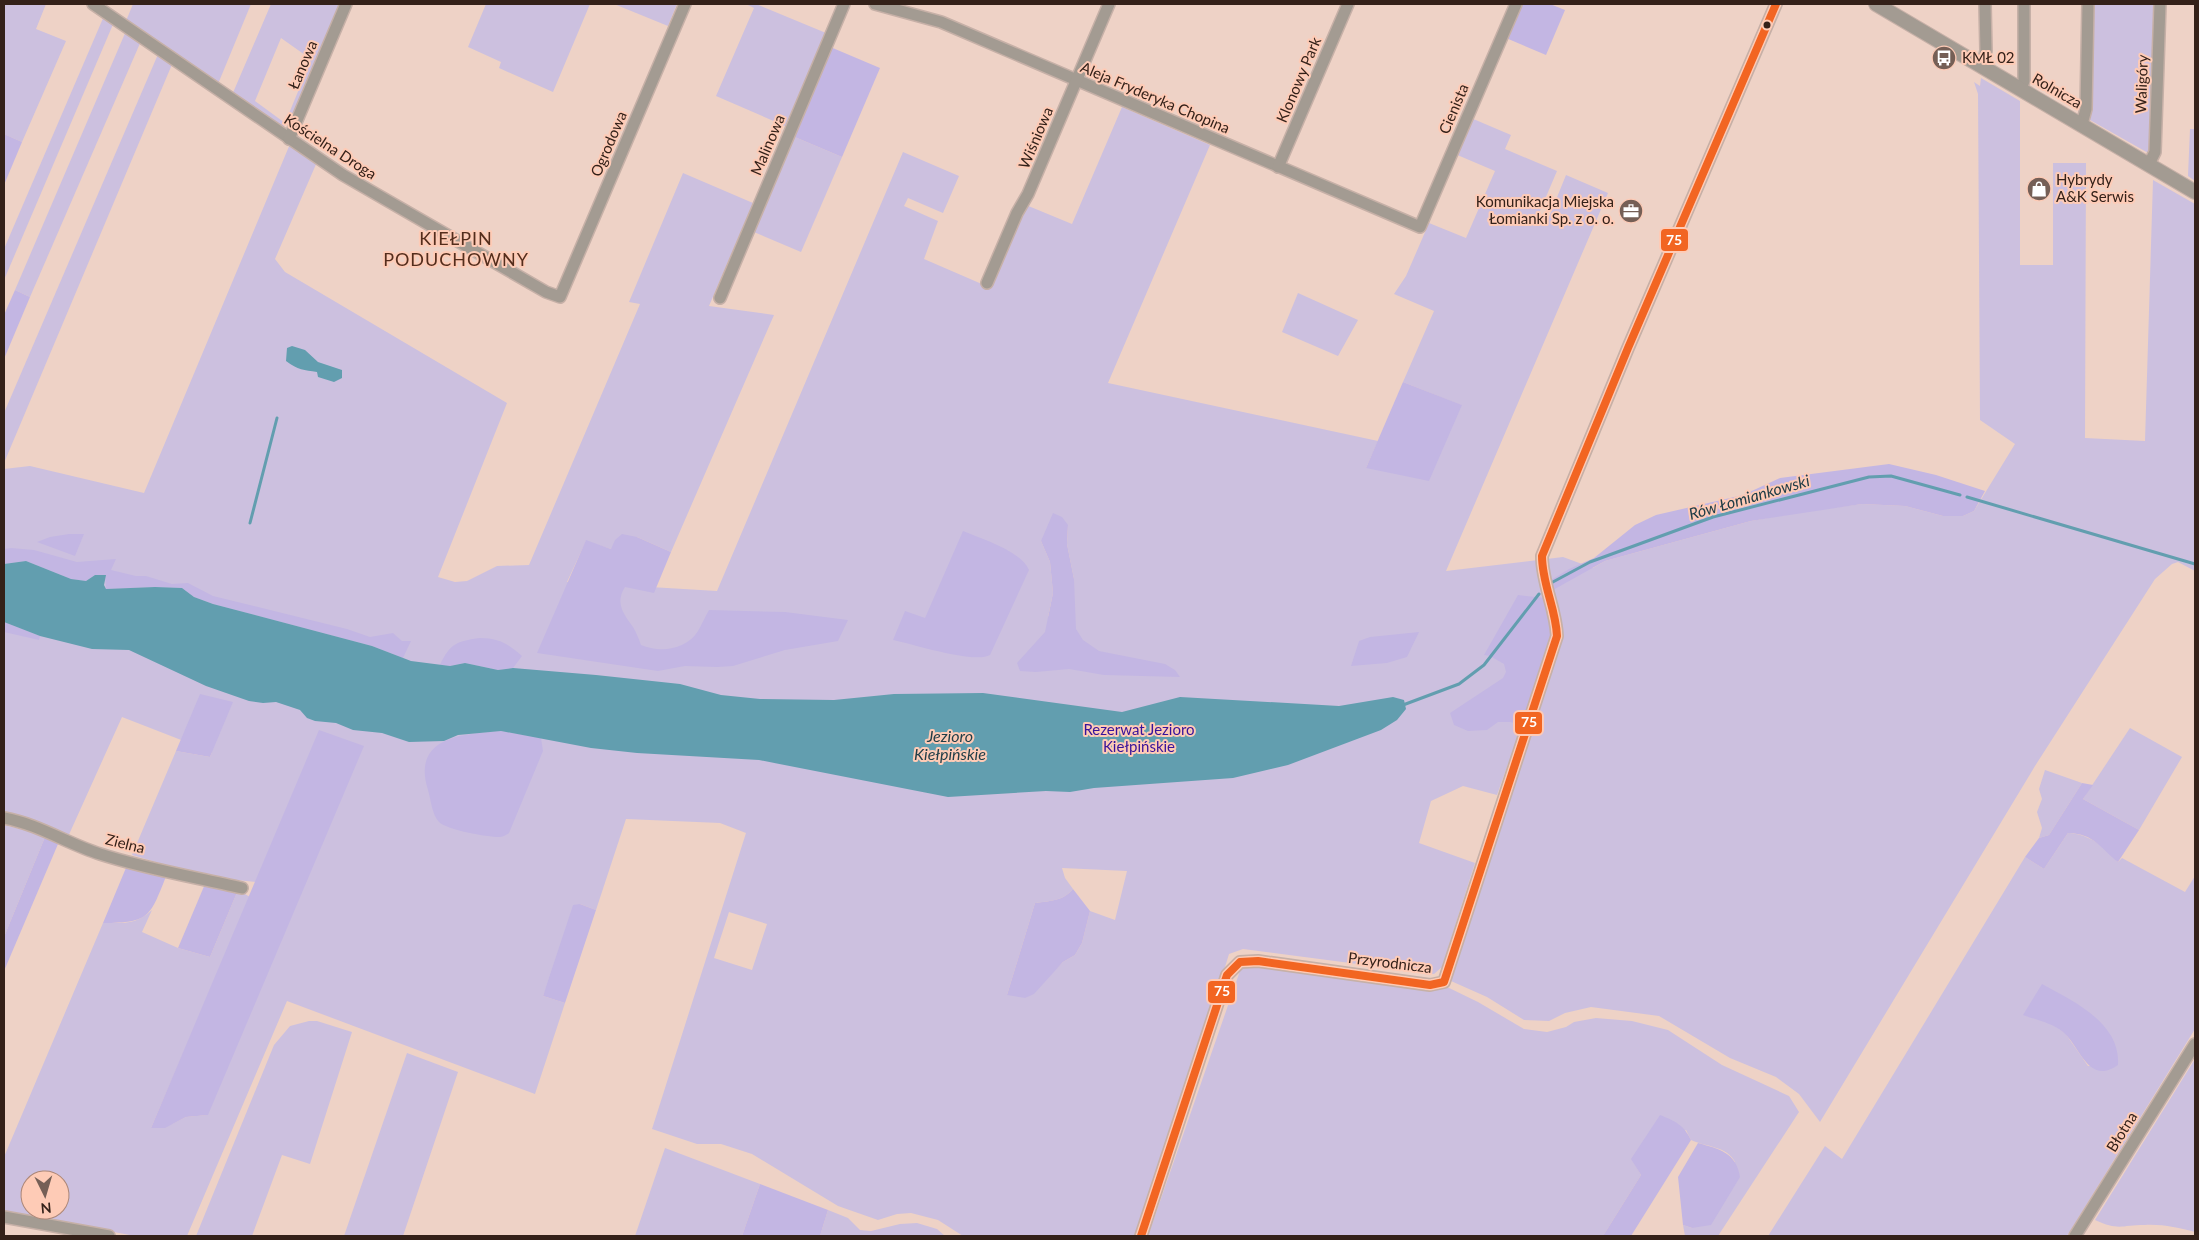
<svg xmlns="http://www.w3.org/2000/svg" width="2199" height="1240" viewBox="0 0 2199 1240" font-family="Lato,sans-serif">
<rect width="100%" height="100%" fill="#eed2c6"/>
<g fill="#ccc0df" fill-rule="evenodd">
<path d="M4,4H46L36,29L66,41L22,142L4,134Z"/>
<path d="M133,4H251L218,84L126,21Z"/>
<path d="M271,4H342L290,126L286,123L282,130L232,95ZM281,38L305,55L309,65L285,123L255,101Z"/>
<path d="M486,4H590L553,92L499,68L501,62L468,47Z"/>
<path d="M614,4H677L668,26Z"/>
<path d="M746,4H756L826,33L785,126L716,96L754,8Z"/>
<path d="M2092,4H2156L2150,154L2090,120Z"/>
<path d="M104,16L114,22L4,280V249Z"/>
<path d="M126,31L141,41L30,297L15,290Z"/>
<path d="M159,52L173,62L4,463V413Z"/>
<path d="M1981,78L2020,101V265H2053V163H2086L2085,438L2145,441L2153,180L2195,204V571L2178,562L2172,564L2155,579L2035,766L1820,1122L1799,1094L1776,1077L1730,1058L1659,1016L1591,1007L1565,1013L1549,1021L1524,1020L1487,997L1451,981L1523,757L1508,764L1497,795L1463,786L1431,801L1419,843L1475,863L1442,967L1434,974L1243,949L1229,954L1175,1130L1137,1236H963L938,1220L911,1213L897,1214L878,1220L838,1206L752,1154L721,1144H697L652,1129L746,833L720,823L626,819L596,910L580,904L543,996L565,1003L535,1094L287,1001L187,1236H135L4,1211V1157L103,923C124,923 136,925 152,910L142,932L178,948L210,957L238,890L250,897L151,1128L172,1124L186,1117L207,1115L297,784L256,882L207,877L132,855L176,751L210,757L212,752L122,717L67,839L4,814V469L30,466L144,493L290,144L317,162L275,259L285,272L507,403L438,577L455,582L467,581L497,566L529,565L640,304L629,302L683,173L753,203L709,306L774,315L671,552L637,537L611,549L586,541L567,582L717,591L903,152L959,176L943,213L908,198L904,206L938,221L924,259L991,288L1026,205L1072,224L1122,107L1210,145L1108,383L1378,441L1366,468L1461,405L1403,382L1434,311L1394,294L1406,276L1429,223L1466,238L1495,171L1455,154L1471,118L1511,135L1505,149L1557,171L1537,218L1547,222L1566,175L1608,193L1446,571L1563,557L1593,568L1605,561L1751,521L1801,512L1862,504L1905,506L1943,516H1963L1974,511L2015,444L1980,420L1978,94L1974,82L1980,86ZM1068,525L1067,544L1074,579L1048,617L1053,593L1050,562L1041,541ZM1062,868L1127,871L1115,920L1090,911L1082,943L1075,955L1063,962L1051,974L1007,995L1035,903C1050,901 1063,901 1073,889L1065,878ZM729,912L767,924L752,970L714,958ZM30,1180H60V1210H30Z"/>
<path d="M2190,129H2195V181L2188,176Z"/>
<path d="M790,135L842,157L801,252L749,230Z"/>
<path d="M1298,293L1358,320L1338,356L1282,332Z"/>
<path d="M2130,728L2182,757L2139,830L2083,799Z"/>
<path d="M2045,770L2082,783L2049,835L2039,838L2042,828L2037,812L2042,799L2039,789Z"/>
<path d="M4,825L36,833L45,837L4,937Z"/>
<path d="M2068,833C2090,834 2104,847 2118,862L2122,858L2185,892L2195,876V1029L2067,1236H1768L1825,1146L1842,1159L2025,857L2044,869ZM2055,1026L2118,1065L2088,1066L2065,1033Z"/>
<path d="M1252,967L1376,981L1445,986L1478,1002L1524,1029L1547,1032L1566,1027L1574,1022L1596,1018L1632,1021L1668,1030L1722,1065L1789,1096L1799,1112L1718,1236H1685L1683,1225L1692,1228L1735,1162C1727,1146 1706,1147 1691,1140L1686,1130L1632,1159L1641,1175L1603,1236H1148L1241,968Z"/>
<path d="M309,1021H317L352,1032L310,1164L282,1155L252,1236H196L274,1045L290,1026Z"/>
<path d="M407,1053L458,1072L403,1236H344Z"/>
<path d="M2195,1059V1232C2179,1228 2162,1224 2145,1225C2121,1225 2119,1231 2095,1220Z"/>
<path d="M665,1148L760,1184L742,1236H635Z"/>
<path d="M828,1210L848,1218L860,1230L871,1231L900,1224L917,1223L937,1229L945,1236H820Z"/>
</g>
<g fill="#c3b6e3">
<path d="M1520,4H1550L1565,10L1546,55L1506,38Z"/>
<path d="M828,46L880,68L842,157L790,135Z"/>
<path d="M4,134L22,142L4,185Z"/>
<path d="M15,290L30,297L4,359V315Z"/>
<path d="M1403,382L1462,405L1429,481L1366,468Z"/>
<path d="M1889,464L1936,475L1985,491L1974,511L1963,516H1943L1905,506L1862,504L1751,521L1605,561L1553,590L1551,580L1569,569L1594,558L1635,525L1656,515L1743,495L1780,478Z"/>
<path d="M1053,513L1062,517L1068,525L1067,544L1074,579L1076,629L1083,640L1099,651L1165,664L1175,670L1180,677L1104,675L1069,669L1036,672L1020,671L1017,663L1045,632L1053,593L1050,562L1041,541Z"/>
<path d="M963,531C982,539 1021,551 1029,570L990,655C974,664 913,644 893,640L905,611L925,618Z"/>
<path d="M69,534H84L75,556L37,542L50,537Z"/>
<path d="M622,534L637,537L671,552L654,593L625,587C615,603 623,613 633,627C636,632 639,639 641,645C660,653 686,650 698,631C702,624 705,617 709,610L785,612L848,620L838,641L785,650L733,666L717,667L685,666L658,671L537,653L586,540L611,549L615,540Z"/>
<path d="M11,548L34,550L77,562L116,559L111,570L136,576H146L172,584L188,583L213,596L347,629L370,637L393,633L402,641H411L403,658L372,646L213,604L194,597L182,588L155,587L106,589L105,575H95L86,581L71,579L26,561L4,564V549Z"/>
<path d="M1518,595L1545,598L1554,638L1522,725L1510,722H1498L1487,730L1468,731L1454,725L1450,713L1503,678L1506,672L1504,664L1490,656L1484,655Z"/>
<path d="M4,622L40,636L39,640L4,632Z"/>
<path d="M1419,632L1407,657L1387,663L1351,666L1359,641L1370,637Z"/>
<path d="M480,638C499,638 508,644 522,656L513,668L498,670L465,663L450,666L440,665C450,643 458,641 480,638Z"/>
<path d="M200,694L233,702L210,757L176,751Z"/>
<path d="M319,730L364,746L208,1115L186,1117L165,1128H151Z"/>
<path d="M501,731L541,738L543,751L509,833C506,835 503,837 499,837C487,837 447,830 439,822C432,815 431,800 428,790C411,736 464,734 501,731Z"/>
<path d="M2082,783L2093,785L2083,799L2139,830L2118,862C2100,848 2095,834 2068,833L2044,869L2025,857L2039,838L2049,835Z"/>
<path d="M45,837L58,844L4,971V937Z"/>
<path d="M128,863L167,874C150,916 151,923 103,923Z"/>
<path d="M205,884L238,890L210,957L178,948Z"/>
<path d="M1073,889L1090,911L1082,943L1075,955L1063,962L1034,994L1025,998L1007,995L1035,903C1050,901 1063,901 1073,889Z"/>
<path d="M580,904L596,910L565,1003L543,996L573,905Z"/>
<path d="M2042,984C2073,1001 2121,1023 2118,1065C2088,1086 2080,1046 2063,1032C2052,1023 2036,1020 2023,1015Z"/>
<path d="M1660,1115C1675,1121 1684,1125 1691,1140L1631,1236H1603L1641,1175L1631,1159Z"/>
<path d="M1698,1143C1719,1149 1736,1152 1740,1177L1711,1225L1692,1228L1683,1225L1678,1177Z"/>
<path d="M760,1184L828,1210L820,1236H742Z"/>
</g>
<g fill="#629eaf">
<path d="M292,346L305,350L318,362L342,370V378L334,382L318,377L317,372C304,370 298,370 286,361L287,348Z"/>
<path d="M26,561L71,579L86,581L95,575H106L104,585L106,589L155,587L182,588L194,597L213,604L372,646L411,661L450,666L465,663L498,670L513,668L596,675L680,684L721,695L760,699L834,700L894,694L983,693L1122,712L1180,697L1339,706L1393,697L1404,700L1406,709L1397,720L1381,730L1288,765L1233,778L1094,788L1070,792L1046,791L948,797L759,760L637,753L591,748L501,731L458,735L444,741L409,742L382,733L353,730L336,723L315,721L307,718L300,710L276,702L263,703L249,701L206,686L129,650L92,649L40,636L4,622V564Z"/>
</g>
<g fill="none" stroke-linecap="round" stroke-linejoin="round">
<g stroke="#629eaf" stroke-width="3">
<path d="M1967,497L2195,564"/>
<path d="M250,523L277,418"/>
<path d="M1551,583L1590,562L1713,517L1869,477L1891,476L1960,495"/>
<path d="M1403,705L1459,684L1484,665L1539,594"/>
</g>
<g stroke="#c6b0a7" stroke-width="14">
<g id="minor">
<path d="M93,4L343,175L546,292L560,297L685,4"/>
<path d="M875,4L941,22L1420,227L1516,4"/>
<path d="M1982,67L1986,51L1985,4"/>
<path d="M2021,88L2024,81V4"/>
<path d="M2082,124L2086,109L2088,4"/>
<path d="M289,139L346,4"/>
<path d="M2149,164L2155,152L2160,4"/>
<path d="M1278,167L1348,4"/>
<path d="M987,283L1017,213L1028,194L1109,4"/>
<path d="M720,298L844,4"/>
<path d="M4,818C38,824 68,844 100,854C146,869 195,877 242,888"/>
<path d="M4,1217L109,1236"/>
<path d="M1141,1236L1227,975L1240,962L1258,961L1430,985L1444,982L1557,636C1556,609 1542,584 1542,556L1628,348L1776,4"/>
<path d="M2075,1236L2195,1044"/>
</g>
</g>
<g stroke="#c6b0a7" stroke-width="16">
<path id="tertiary" d="M1876,4L2195,192"/>
</g>
<use href="#minor" stroke="#a39b92" stroke-width="11"/>
<use href="#tertiary" stroke="#a39b92" stroke-width="14"/>
<g stroke="#fecbb6" stroke-width="11">
<path id="bus-1" d="M1141,1236L1227,975L1240,962L1258,961L1430,985L1444,982L1557,636C1556,609 1542,584 1542,556L1628,348L1776,4"/>
</g>
<use href="#bus-1" stroke="#f26522" stroke-width="8"/>
</g>
<defs>
<g id="bus-disc" transform="scale(1.25)"><circle r="9.5" fill="#755f56" stroke="#fecbb6"/><path d="M-5-6H5V4H4V6H2V4H-2V6H-4V4H-5ZM-3.5-4V0h7V-4ZM-3.5 1.2v1.5H-2V1.2ZM2 1.2v1.5H3.5V1.2Z" fill="#fff"/></g>
<g id="shop-disc" transform="scale(1.25)"><circle r="9.5" fill="#755f56" stroke="#fecbb6"/><path d="M-5-2.5h2.3a2.7 3.5 0 0 1 5.4 0H5L5.5 6h-11ZM-1.5-2.5h3a1.5 2.3 0 0 0-3 0Z" fill="#fff"/></g>
<g id="office-disc" transform="scale(1.25)"><circle r="9.5" fill="#755f56" stroke="#fecbb6"/><path d="M-6-3h4V-5.5h4V-3h4V5H-6ZM-1-4.5V-3h2v-1.5ZM-6 0V1H6V0Z" fill="#fff"/></g>
</defs>
<g fill-rule="evenodd">
<use href="#bus-disc" x="1944" y="58"/>
<use href="#shop-disc" x="2039" y="189"/>
<use href="#office-disc" x="1631" y="211"/>
</g>
<circle fill="#342119" stroke="#fecbb6" stroke-width="2" cx="1767" cy="25" r="4.5"/>
<g text-anchor="middle" stroke-width="4" stroke-linejoin="round" paint-order="stroke">
<g font-size="15" fill="#342119" stroke="#fecbb6" text-anchor="start">
<text x="1962" y="63">KMŁ 02</text>
<text x="2056" y="185">Hybrydy<tspan x="2056" dy="17">A&amp;K Serwis</tspan></text>
<text x="1614" y="207" text-anchor="end">Komunikacja Miejska<tspan x="1614" dy="17">Łomianki Sp. z o. o.</tspan></text>
</g>
<g font-size="15" fill="#342119" stroke="#fecbb6">
<text transform="translate(303 65) rotate(-67)" y="5">Łanowa</text>
<text transform="translate(1299 80) rotate(-67)" y="5">Klonowy Park</text>
<text transform="translate(2142 84) rotate(-88)" y="5">Waligóry</text>
<text transform="translate(2057 91) rotate(30)" y="5">Rolnicza</text>
<text transform="translate(1155 98) rotate(23)" y="5">Aleja Fryderyka Chopina</text>
<text transform="translate(1454 109) rotate(-67)" y="5">Cienista</text>
<text transform="translate(1036 138) rotate(-67)" y="5">Wiśniowa</text>
<text transform="translate(609 144) rotate(-67)" y="5">Ogrodowa</text>
<text transform="translate(768 145) rotate(-67)" y="5">Malinowa</text>
<text transform="translate(330 147) rotate(33)" y="5">Kościelna Droga</text>
<text transform="translate(125 844) rotate(14)" y="5">Zielna</text>
<text transform="translate(1390 963) rotate(7)" y="5">Przyrodnicza</text>
<text transform="translate(2122 1132) rotate(-58)" y="5">Błotna</text>
</g>
<g font-size="15" fill="#381299" stroke="#fecbb6">
<text x="1139" y="735">Rezerwat Jezioro<tspan x="1139" dy="17">Kiełpińskie</tspan></text>
</g>
<g font-size="16" font-style="italic" fill="#213d47" stroke="#fecbb6">
<text transform="translate(1749 497) rotate(-16)" y="6">Rów Łomiankowski</text>
<text x="950" y="742">Jezioro<tspan x="950" dy="18">Kiełpińskie</tspan></text>
</g>
<g font-size="18" letter-spacing="1" fill="#542d1c" stroke="#fecbb6">
<text x="456" y="245">KIEŁPIN<tspan x="456" dy="21">PODUCHOWNY</tspan></text>
</g>
</g>
<g stroke="#fecbb6" stroke-width="2">
<rect x="1660" y="228" width="29" height="24" rx="5" fill="#f26522"/>
<rect x="1514" y="711" width="29" height="24" rx="5" fill="#f26522"/>
<rect x="1207" y="980" width="29" height="24" rx="5" fill="#f26522"/>
</g>
<g font-size="14" text-anchor="middle" font-weight="bold" fill="#fff">
<text x="1674" y="245">75</text>
<text x="1529" y="727">75</text>
<text x="1222" y="996">75</text>
</g>
<rect width="2199" height="1240" fill="none" stroke="#342119" stroke-width="10"/>
<g transform="translate(45 1195) rotate(175)"><circle r="24" fill="#fecbb6" stroke="#ad8777"/>
<path d="M0-4L9 19L0 12L-9 19Z" fill="#755f56"/>
<text y="-8" font-size="14" font-weight="bold" text-anchor="middle" fill="#342119">N</text>
</g>
</svg>
